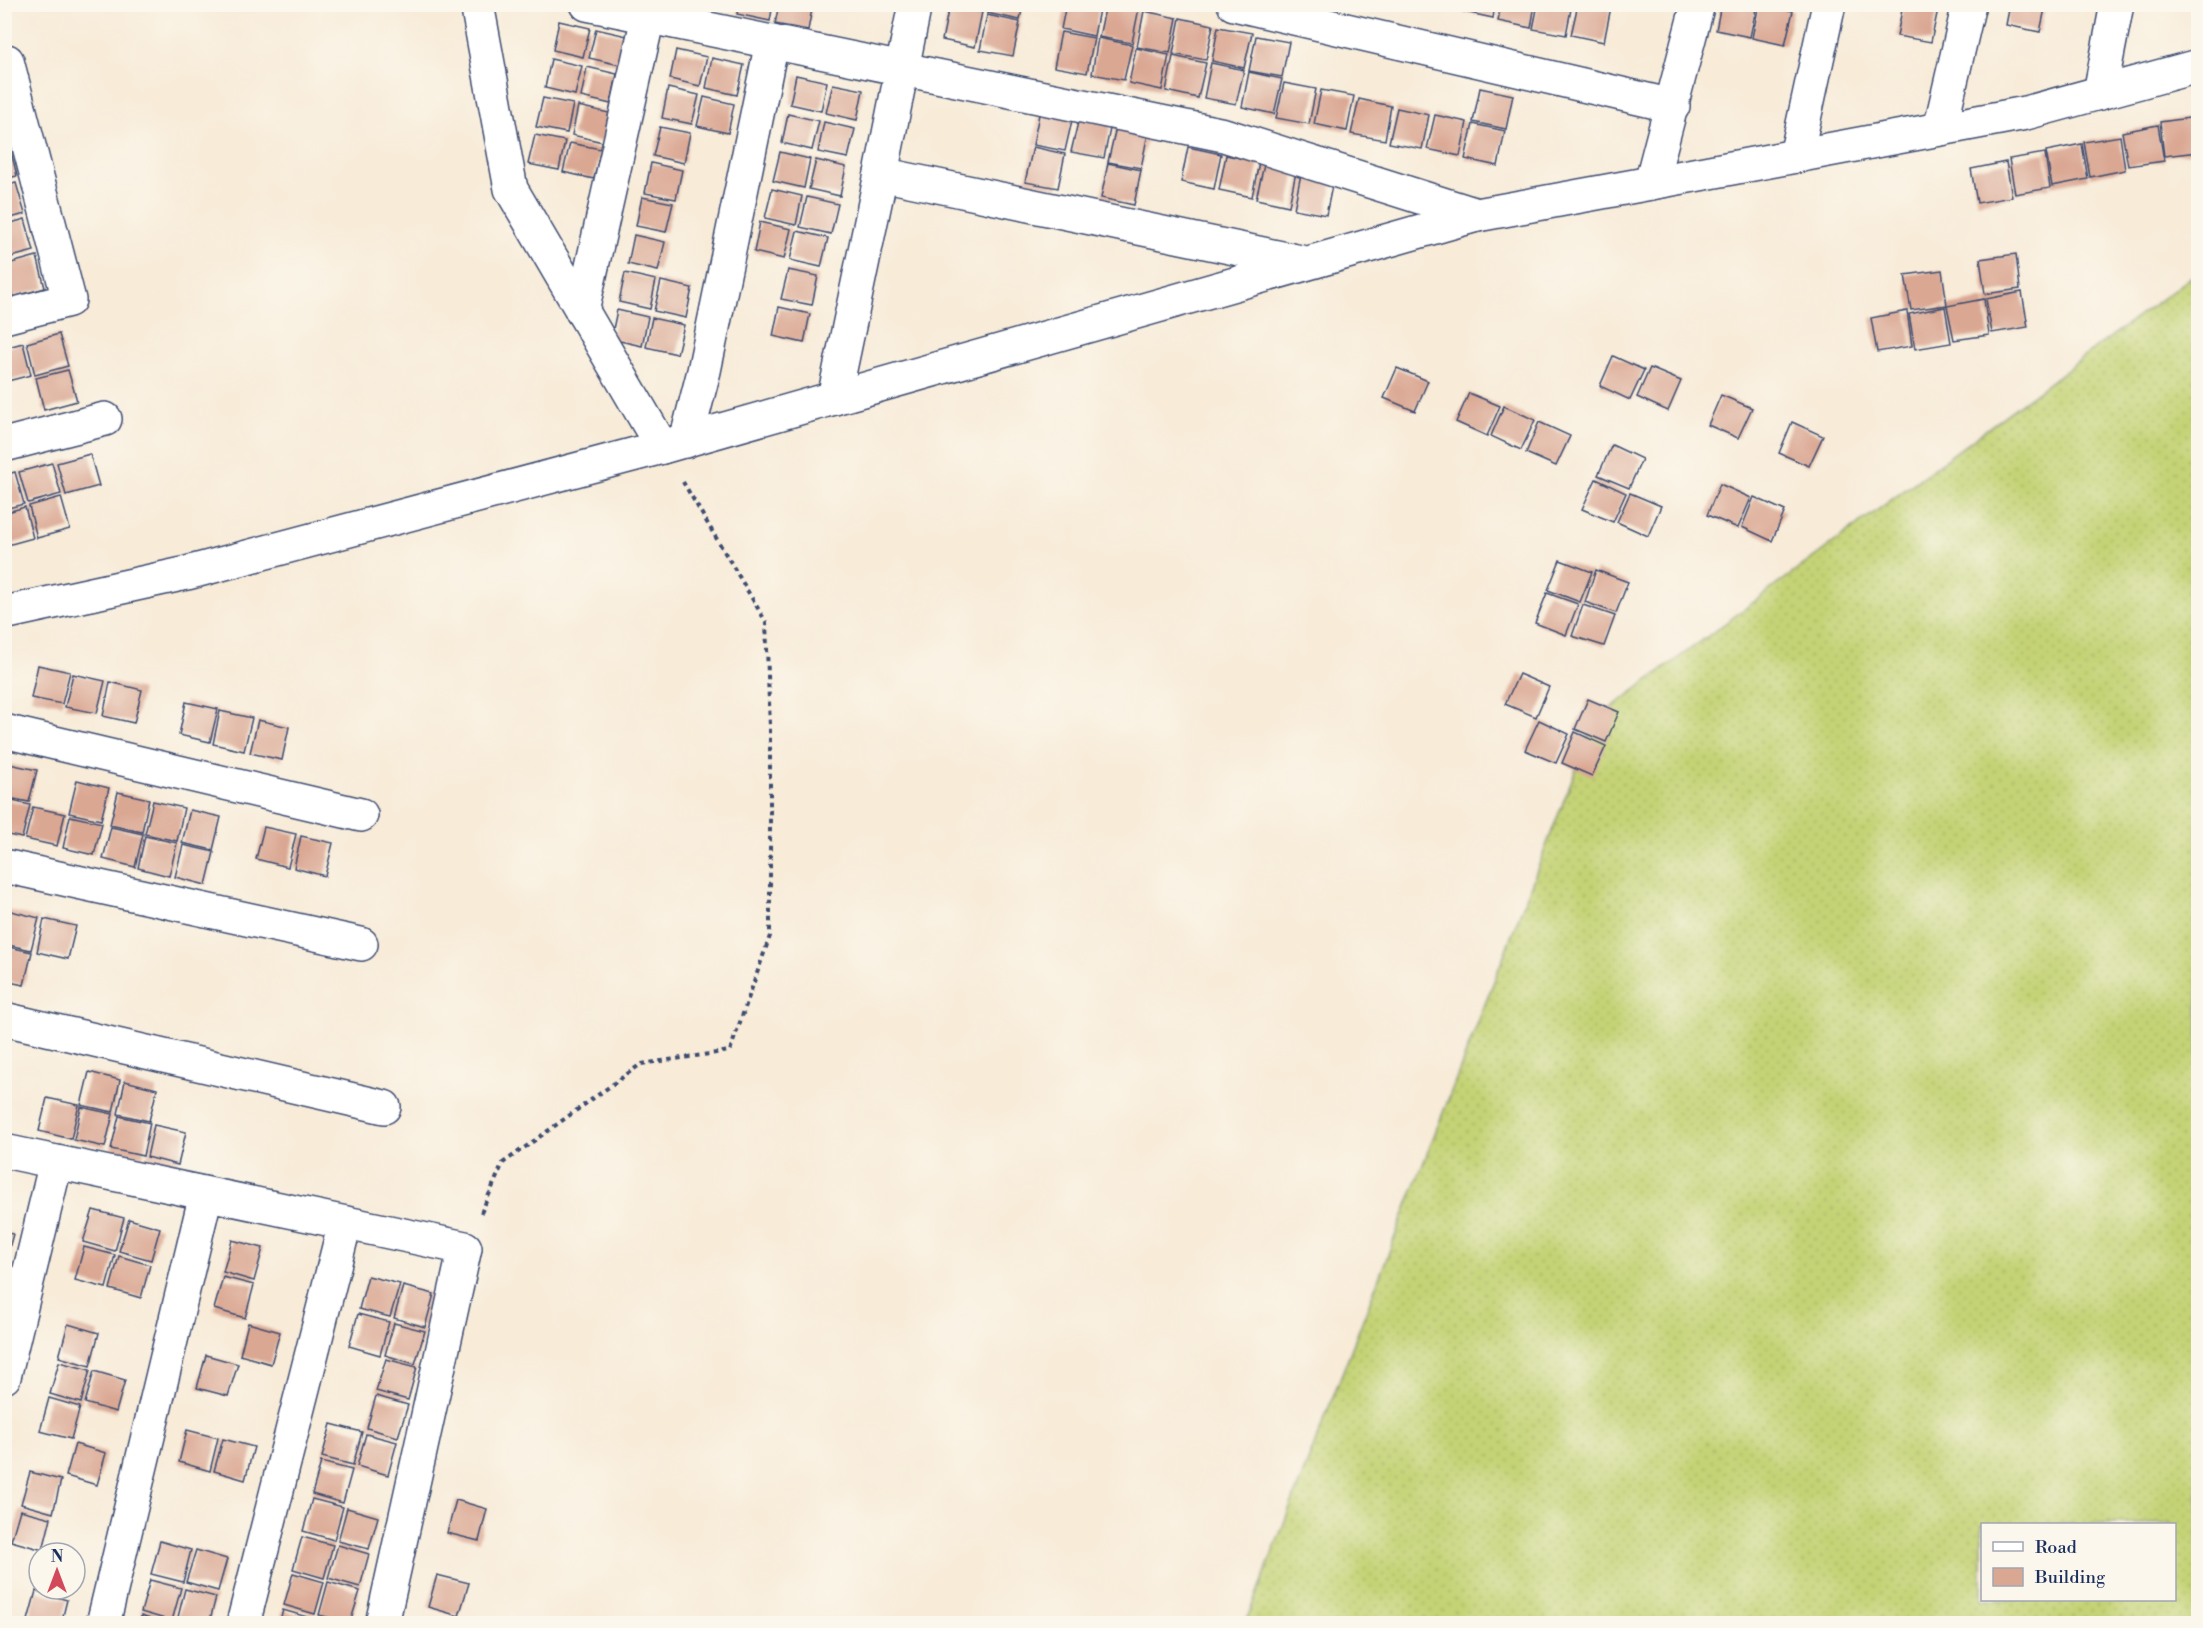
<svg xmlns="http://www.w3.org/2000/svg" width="2203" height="1628" viewBox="0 0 2203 1628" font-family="'Libre Bodoni',serif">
<defs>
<pattern id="grass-dots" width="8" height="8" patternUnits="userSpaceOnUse" patternTransform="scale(1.5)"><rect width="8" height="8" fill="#c4d375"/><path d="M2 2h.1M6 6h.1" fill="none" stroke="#a8b568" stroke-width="1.8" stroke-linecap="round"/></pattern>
</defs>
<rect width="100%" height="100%" fill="#fbf7ec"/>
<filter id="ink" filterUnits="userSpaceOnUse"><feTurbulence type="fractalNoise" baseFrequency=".0167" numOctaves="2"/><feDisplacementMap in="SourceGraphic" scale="12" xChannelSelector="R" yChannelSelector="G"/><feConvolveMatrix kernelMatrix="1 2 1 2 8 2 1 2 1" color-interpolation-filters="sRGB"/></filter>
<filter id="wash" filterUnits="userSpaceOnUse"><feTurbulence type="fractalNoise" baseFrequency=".008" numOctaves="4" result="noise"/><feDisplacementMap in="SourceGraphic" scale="24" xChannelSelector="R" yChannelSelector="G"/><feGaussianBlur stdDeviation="1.35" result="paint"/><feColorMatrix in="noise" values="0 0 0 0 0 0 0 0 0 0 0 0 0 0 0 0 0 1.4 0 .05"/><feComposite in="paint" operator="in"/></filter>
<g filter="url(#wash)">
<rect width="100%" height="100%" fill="#f8ebd8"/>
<path fill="url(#grass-dots)" stroke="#70816a" stroke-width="1.5" fill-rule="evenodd" d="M2198,272V1623L1245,1624L1595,720ZM1982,1524H2174V1600H1982Z"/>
<g id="blocks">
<g fill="#daa793">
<path d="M739,4H773L770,21L737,14Z"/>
<path d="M779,4H813L808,30L775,24Z"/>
<path d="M989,4H1023L1020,20L987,13Z"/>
<path d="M1066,4H1100L1094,36L1061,29Z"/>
<path d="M1106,4L1139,8L1132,43L1099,37Z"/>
<path d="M1428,4H1456L1455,11Z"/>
<path d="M1461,4H1495L1493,18L1460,11Z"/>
<path d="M1501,4H1535L1531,28L1498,21Z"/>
<path d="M1538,4H1572L1566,35L1533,29Z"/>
<path d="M1578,4H1599L1611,7L1604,42L1571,35Z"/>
<path d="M1721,4H1757L1750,37L1716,30Z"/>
<path d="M1759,4L1793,11L1785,45L1752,38Z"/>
<path d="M1903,4H1915L1938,9L1931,42L1897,36Z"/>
<path d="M2010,4H2046L2040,32L2006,25Z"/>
<path d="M949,6L982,12L975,47L942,40Z"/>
<path d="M1144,11L1177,18L1170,53L1137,47Z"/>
<path d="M987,15L1020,22L1013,56L980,50Z"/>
<path d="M1180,18L1213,25L1206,60L1173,54Z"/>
<path d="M559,21L590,28L583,57L553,50Z"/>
<path d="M1218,27L1252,33L1244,68L1212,61Z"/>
<path d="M596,29L627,36L620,65L589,58Z"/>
<path d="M1061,32L1094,38L1087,73L1054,67Z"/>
<path d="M1256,36L1289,42L1282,77L1249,71Z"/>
<path d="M1098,38L1132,45L1124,80L1092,74Z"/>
<path d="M1136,48L1169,55L1162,90L1129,83Z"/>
<path d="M676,50L707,57L700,86L670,79Z"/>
<path d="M1173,56L1206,63L1198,98L1166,91Z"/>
<path d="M712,58L744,65L737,95L706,88Z"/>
<path d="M551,59L582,66L575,95L545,88Z"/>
<path d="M1211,63L1244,70L1236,104L1204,98Z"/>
<path d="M587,67L617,74L611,104L581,97Z"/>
<path d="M1249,72L1282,79L1274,114L1242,107Z"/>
<path d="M796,75L827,82L821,111L790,104Z"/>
<path d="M1284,83L1316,89L1309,124L1276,118Z"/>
<path d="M833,84L863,90L857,120L826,113Z"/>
<path d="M668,88L699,95L692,124L662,118Z"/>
<path d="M1480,88L1513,95L1506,129L1473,122Z"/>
<path d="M1321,90L1354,96L1347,131L1314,124Z"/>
<path d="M704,97L734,104L728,133L697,126Z"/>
<path d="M543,98L573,104L567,133L536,127Z"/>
<path d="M1359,99L1391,106L1385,140L1351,134Z"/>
<path d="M578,106L609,113L603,142L572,135Z"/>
<path d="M1397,108L1429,115L1422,149L1389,143Z"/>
<path d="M1040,109L1073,116L1065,151L1033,145Z"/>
<path d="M788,114L819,121L812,150L782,143Z"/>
<path d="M1435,115L1467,122L1460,156L1427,149Z"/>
<path d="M2196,117L2198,152L2164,156L2160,122Z"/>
<path d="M1079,118L1111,124L1104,158L1071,152Z"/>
<path d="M824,122L855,129L848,158L818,152Z"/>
<path d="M1473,124L1505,131L1498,166L1465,159Z"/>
<path d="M2158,125L2164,161L2128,166L2122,132Z"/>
<path d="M660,127L690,133L684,163L653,156Z"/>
<path d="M1116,127L1148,133L1141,168L1108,162Z"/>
<path d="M535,135L565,141L559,170L528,164Z"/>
<path d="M2120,136L2125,170L2090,177L2084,142Z"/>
<path d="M570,143L601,149L594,179L563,172Z"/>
<path d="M9,144L17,176L4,179V145Z"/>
<path d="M2082,144L2088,179L2052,186L2046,151Z"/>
<path d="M1033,147L1065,154L1058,188L1025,182Z"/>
<path d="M1188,147L1221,154L1214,189L1181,182Z"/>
<path d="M780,152L810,159L804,188L773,181Z"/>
<path d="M2045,153L2050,188L2015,194L2009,159Z"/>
<path d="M1226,155L1259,162L1252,197L1219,190Z"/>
<path d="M816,160L846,167L840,196L809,189Z"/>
<path d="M2006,162L2012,197L1977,203L1971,169Z"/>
<path d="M651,163L682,170L676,199L645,193Z"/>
<path d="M1108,163L1141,170L1134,205L1101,198Z"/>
<path d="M1264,165L1296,172L1289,206L1256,199Z"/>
<path d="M1301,174L1333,181L1326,215L1294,209Z"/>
<path d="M16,183L25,214L4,220V186Z"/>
<path d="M772,189L802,196L796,225L765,218Z"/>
<path d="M642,197L673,203L666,232L636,226Z"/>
<path d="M807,197L838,204L831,234L800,227Z"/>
<path d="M25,219L34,251L4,259V225Z"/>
<path d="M760,222L791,229L784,259L754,252Z"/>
<path d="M797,231L828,238L821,267L790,260Z"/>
<path d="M634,235L665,242L658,271L628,264Z"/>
<path d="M2016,254L2020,289L1985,294L1980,259Z"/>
<path d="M37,256L45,288L13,297L4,265Z"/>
<path d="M788,270L818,276L812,305L781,299Z"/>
<path d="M1942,270L1947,305L1911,310L1905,275Z"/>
<path d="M625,273L656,280L650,309L619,302Z"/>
<path d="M661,281L692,288L686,318L654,311Z"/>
<path d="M2022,292L2028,327L1992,333L1986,299Z"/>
<path d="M1984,299L1989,335L1954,340L1947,306Z"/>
<path d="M779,307L810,314L804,343L773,336Z"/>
<path d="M1945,307L1951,343L1915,349L1909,314Z"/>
<path d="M617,310L648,317L642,346L611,339Z"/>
<path d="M1907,311L1912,346L1877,352L1871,318Z"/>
<path d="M652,318L684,325L677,354L646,347Z"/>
<path d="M59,334L68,366L35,375L27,343Z"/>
<path d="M23,343L31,375L4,382V348Z"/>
<path d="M1613,356L1644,370L1630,400L1600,386Z"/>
<path d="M1397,368L1428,381L1415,411L1384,398Z"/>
<path d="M1650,368L1681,381L1668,411L1637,397Z"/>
<path d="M68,370L77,401L44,410L36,378Z"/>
<path d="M1469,393L1500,406L1487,436L1456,422Z"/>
<path d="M1721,395L1752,408L1738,438L1708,425Z"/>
<path d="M1504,406L1535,420L1521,450L1491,436Z"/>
<path d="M1539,422L1570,436L1556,466L1526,453Z"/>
<path d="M1792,422L1823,436L1809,466L1779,453Z"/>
<path d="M1612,445L1642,459L1629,488L1598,475Z"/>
<path d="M90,454L99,486L66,495L57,463Z"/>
<path d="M52,463L61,494L28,503L19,472Z"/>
<path d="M15,472L24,504L4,509V475Z"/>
<path d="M1596,479L1626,493L1613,522L1582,509Z"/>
<path d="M1720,484L1751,498L1738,528L1707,515Z"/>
<path d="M1630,493L1661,506L1648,536L1617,522Z"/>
<path d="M61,497L70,529L37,538L29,506Z"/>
<path d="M1754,497L1785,511L1772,541L1742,527Z"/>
<path d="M25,507L33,538L4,546V513Z"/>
<path d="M1560,560L1592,572L1580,602L1548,590Z"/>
<path d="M1596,570L1628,582L1616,613L1585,602Z"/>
<path d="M1547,593L1578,604L1566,635L1535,623Z"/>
<path d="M1583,605L1615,616L1604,646L1572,636Z"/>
<path d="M38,665L70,672L62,704L31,698Z"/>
<path d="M73,674L105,681L97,713L65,707Z"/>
<path d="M1519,674L1549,687L1536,717L1505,704Z"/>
<path d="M110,682L142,690L134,723L103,716Z"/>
<path d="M1588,699L1619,712L1606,742L1575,729Z"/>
<path d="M186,702L218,709L210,742L179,735Z"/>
<path d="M220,711L252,718L244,751L213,744Z"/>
<path d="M258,720L289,727L282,760L250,753Z"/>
<path d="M1539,720L1569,734L1556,763L1525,750Z"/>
<path d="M1575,732L1606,746L1592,776L1562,763Z"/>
<path d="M5,763L37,770L29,802L4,797Z"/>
<path d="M77,780L109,788L101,820L69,813Z"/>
<path d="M118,792L149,799L142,832L110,825Z"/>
<path d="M4,799L30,805L22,838L4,834Z"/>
<path d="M153,801L184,808L177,841L145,834Z"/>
<path d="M33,807L65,814L57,846L25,839Z"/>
<path d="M190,810L221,817L213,850L182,843Z"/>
<path d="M70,816L102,823L94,855L63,848Z"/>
<path d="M111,827L143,834L135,867L103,859Z"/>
<path d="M264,827L296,834L288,867L256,859Z"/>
<path d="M145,836L177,843L169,876L138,868Z"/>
<path d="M301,836L333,843L325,876L294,868Z"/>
<path d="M183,845L214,852L206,885L175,877Z"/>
<path d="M7,910L39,918L31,950L4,944V922Z"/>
<path d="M44,919L76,926L68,959L37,952Z"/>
<path d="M4,946L32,952L24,985L4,981Z"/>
<path d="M89,1072L120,1080L113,1112L81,1105Z"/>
<path d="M125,1081L157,1089L149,1121L118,1114Z"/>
<path d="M47,1098L79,1105L71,1139L39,1131Z"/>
<path d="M81,1107L113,1114L105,1147L74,1140Z"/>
<path d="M119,1116L150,1123L143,1156L111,1149Z"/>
<path d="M154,1125L186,1132L178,1165L147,1157Z"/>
<path d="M93,1210L124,1218L115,1251L83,1242Z"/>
<path d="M129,1219L160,1228L151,1260L119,1251Z"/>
<path d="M4,1232L13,1234L5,1263H4Z"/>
<path d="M232,1240L263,1248L254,1281L223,1272Z"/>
<path d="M84,1247L115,1255L106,1288L75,1280Z"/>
<path d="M119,1256L150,1265L141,1298L110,1289Z"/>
<path d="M368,1276L400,1284L390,1317L359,1309Z"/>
<path d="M223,1277L254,1285L245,1318L214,1309Z"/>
<path d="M403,1286L434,1294L425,1327L394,1318Z"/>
<path d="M358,1314L389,1322L380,1355L349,1346Z"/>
<path d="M248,1323L280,1332L271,1364L240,1355Z"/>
<path d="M394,1323L425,1331L415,1364L385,1355Z"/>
<path d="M68,1324L99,1333L90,1366L59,1357Z"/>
<path d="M206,1355L238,1364L228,1396L197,1388Z"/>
<path d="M386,1359L417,1367L408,1400L376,1391Z"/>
<path d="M59,1362L90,1370L81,1403L50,1394Z"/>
<path d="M94,1371L125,1380L116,1412L85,1403Z"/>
<path d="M376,1396L408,1405L398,1437L367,1428Z"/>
<path d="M49,1398L80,1407L71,1439L40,1431Z"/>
<path d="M331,1424L362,1432L353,1465L322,1457Z"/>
<path d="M187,1430L218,1438L210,1471L179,1462Z"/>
<path d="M366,1434L397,1442L388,1475L357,1466Z"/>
<path d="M223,1439L254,1447L245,1480L214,1471Z"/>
<path d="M75,1444L106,1453L97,1485L66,1476Z"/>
<path d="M321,1462L352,1470L343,1503L312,1494Z"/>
<path d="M30,1472L61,1480L53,1513L21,1504Z"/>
<path d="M312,1499L343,1507L334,1540L303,1531Z"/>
<path d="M456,1500L487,1509L479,1541L447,1533Z"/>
<path d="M347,1508L378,1517L369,1549L338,1541Z"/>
<path d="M20,1510L51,1518L43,1550L11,1541Z"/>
<path d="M302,1537L333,1545L324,1578L293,1569Z"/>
<path d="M160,1541L191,1550L183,1582L151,1574Z"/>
<path d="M338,1545L369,1554L360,1587L328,1578Z"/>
<path d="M196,1550L227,1559L218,1591L186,1582Z"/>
<path d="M293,1573L324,1582L315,1614L284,1605Z"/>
<path d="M437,1575L469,1583L459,1616L428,1607Z"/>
<path d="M150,1580L181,1588L172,1621L141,1612Z"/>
<path d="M328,1582L360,1591L350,1623L319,1615Z"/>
<path d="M185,1589L216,1597L209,1624H186L177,1621Z"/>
<path d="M36,1591L67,1600L61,1624H27Z"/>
<path d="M283,1610L314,1619L313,1624H279Z"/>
<path d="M141,1616L164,1623V1624H139Z"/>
</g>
</g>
</g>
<g filter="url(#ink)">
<use href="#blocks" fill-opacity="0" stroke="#3c4b70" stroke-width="1.5"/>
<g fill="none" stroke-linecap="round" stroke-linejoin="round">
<g stroke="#3c4b70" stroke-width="36">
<g id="minor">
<path d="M477,4L511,189L662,447"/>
<path d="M587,4L1224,135L1477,215"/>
<path d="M1234,4L1673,106"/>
<path d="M1698,4L1651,183L2026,113L2198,66"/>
<path d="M2100,93L2117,4"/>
<path d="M1940,129L1969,4"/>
<path d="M1796,156L1829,4"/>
<path d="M881,174L1301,262"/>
<path d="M582,311L648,17"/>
<path d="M4,317L69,300L7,61"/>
<path d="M834,398L881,174L915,4"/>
<path d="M686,441L704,371L772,42"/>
<path d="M4,445L105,419"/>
<path d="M4,613L187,573L662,447L1477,215L1651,183"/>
<path d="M4,731L361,815"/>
<path d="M4,866L361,944"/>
<path d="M4,1019L384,1107"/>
<path d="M4,1151L465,1248L382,1624"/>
<path d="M4,1377L56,1162"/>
<path d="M103,1624L206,1194"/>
<path d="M243,1624L345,1223"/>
</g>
</g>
<path stroke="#3c4b70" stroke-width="4" stroke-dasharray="4.5 4.5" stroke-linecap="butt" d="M481,1213L503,1163L641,1064L730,1051L770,936V728L766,622L683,482"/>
<use href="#minor" stroke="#fff" stroke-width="33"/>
</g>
</g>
<rect width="2203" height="1628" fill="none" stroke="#fbf7ec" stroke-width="24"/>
<rect x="1981" y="1523" width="195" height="78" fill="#fbf7ec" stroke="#a1a7b3" stroke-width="1.5"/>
<rect x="1993" y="1542" width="30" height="9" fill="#ffffff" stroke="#a1a7b3" stroke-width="1.5"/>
<text x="2035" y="1553" font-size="18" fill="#1b2f5e">Road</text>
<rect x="1993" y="1568" width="30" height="18" fill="#daa793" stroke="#a1a7b3" stroke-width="1.5"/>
<text x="2035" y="1583" font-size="18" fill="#1b2f5e">Building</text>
<g transform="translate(57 1571)"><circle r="28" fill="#fbf7ec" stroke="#a1a7b3" stroke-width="1.5"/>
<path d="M0-4.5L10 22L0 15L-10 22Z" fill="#d1495b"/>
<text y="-9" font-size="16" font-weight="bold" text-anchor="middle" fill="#1b2f5e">N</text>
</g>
</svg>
